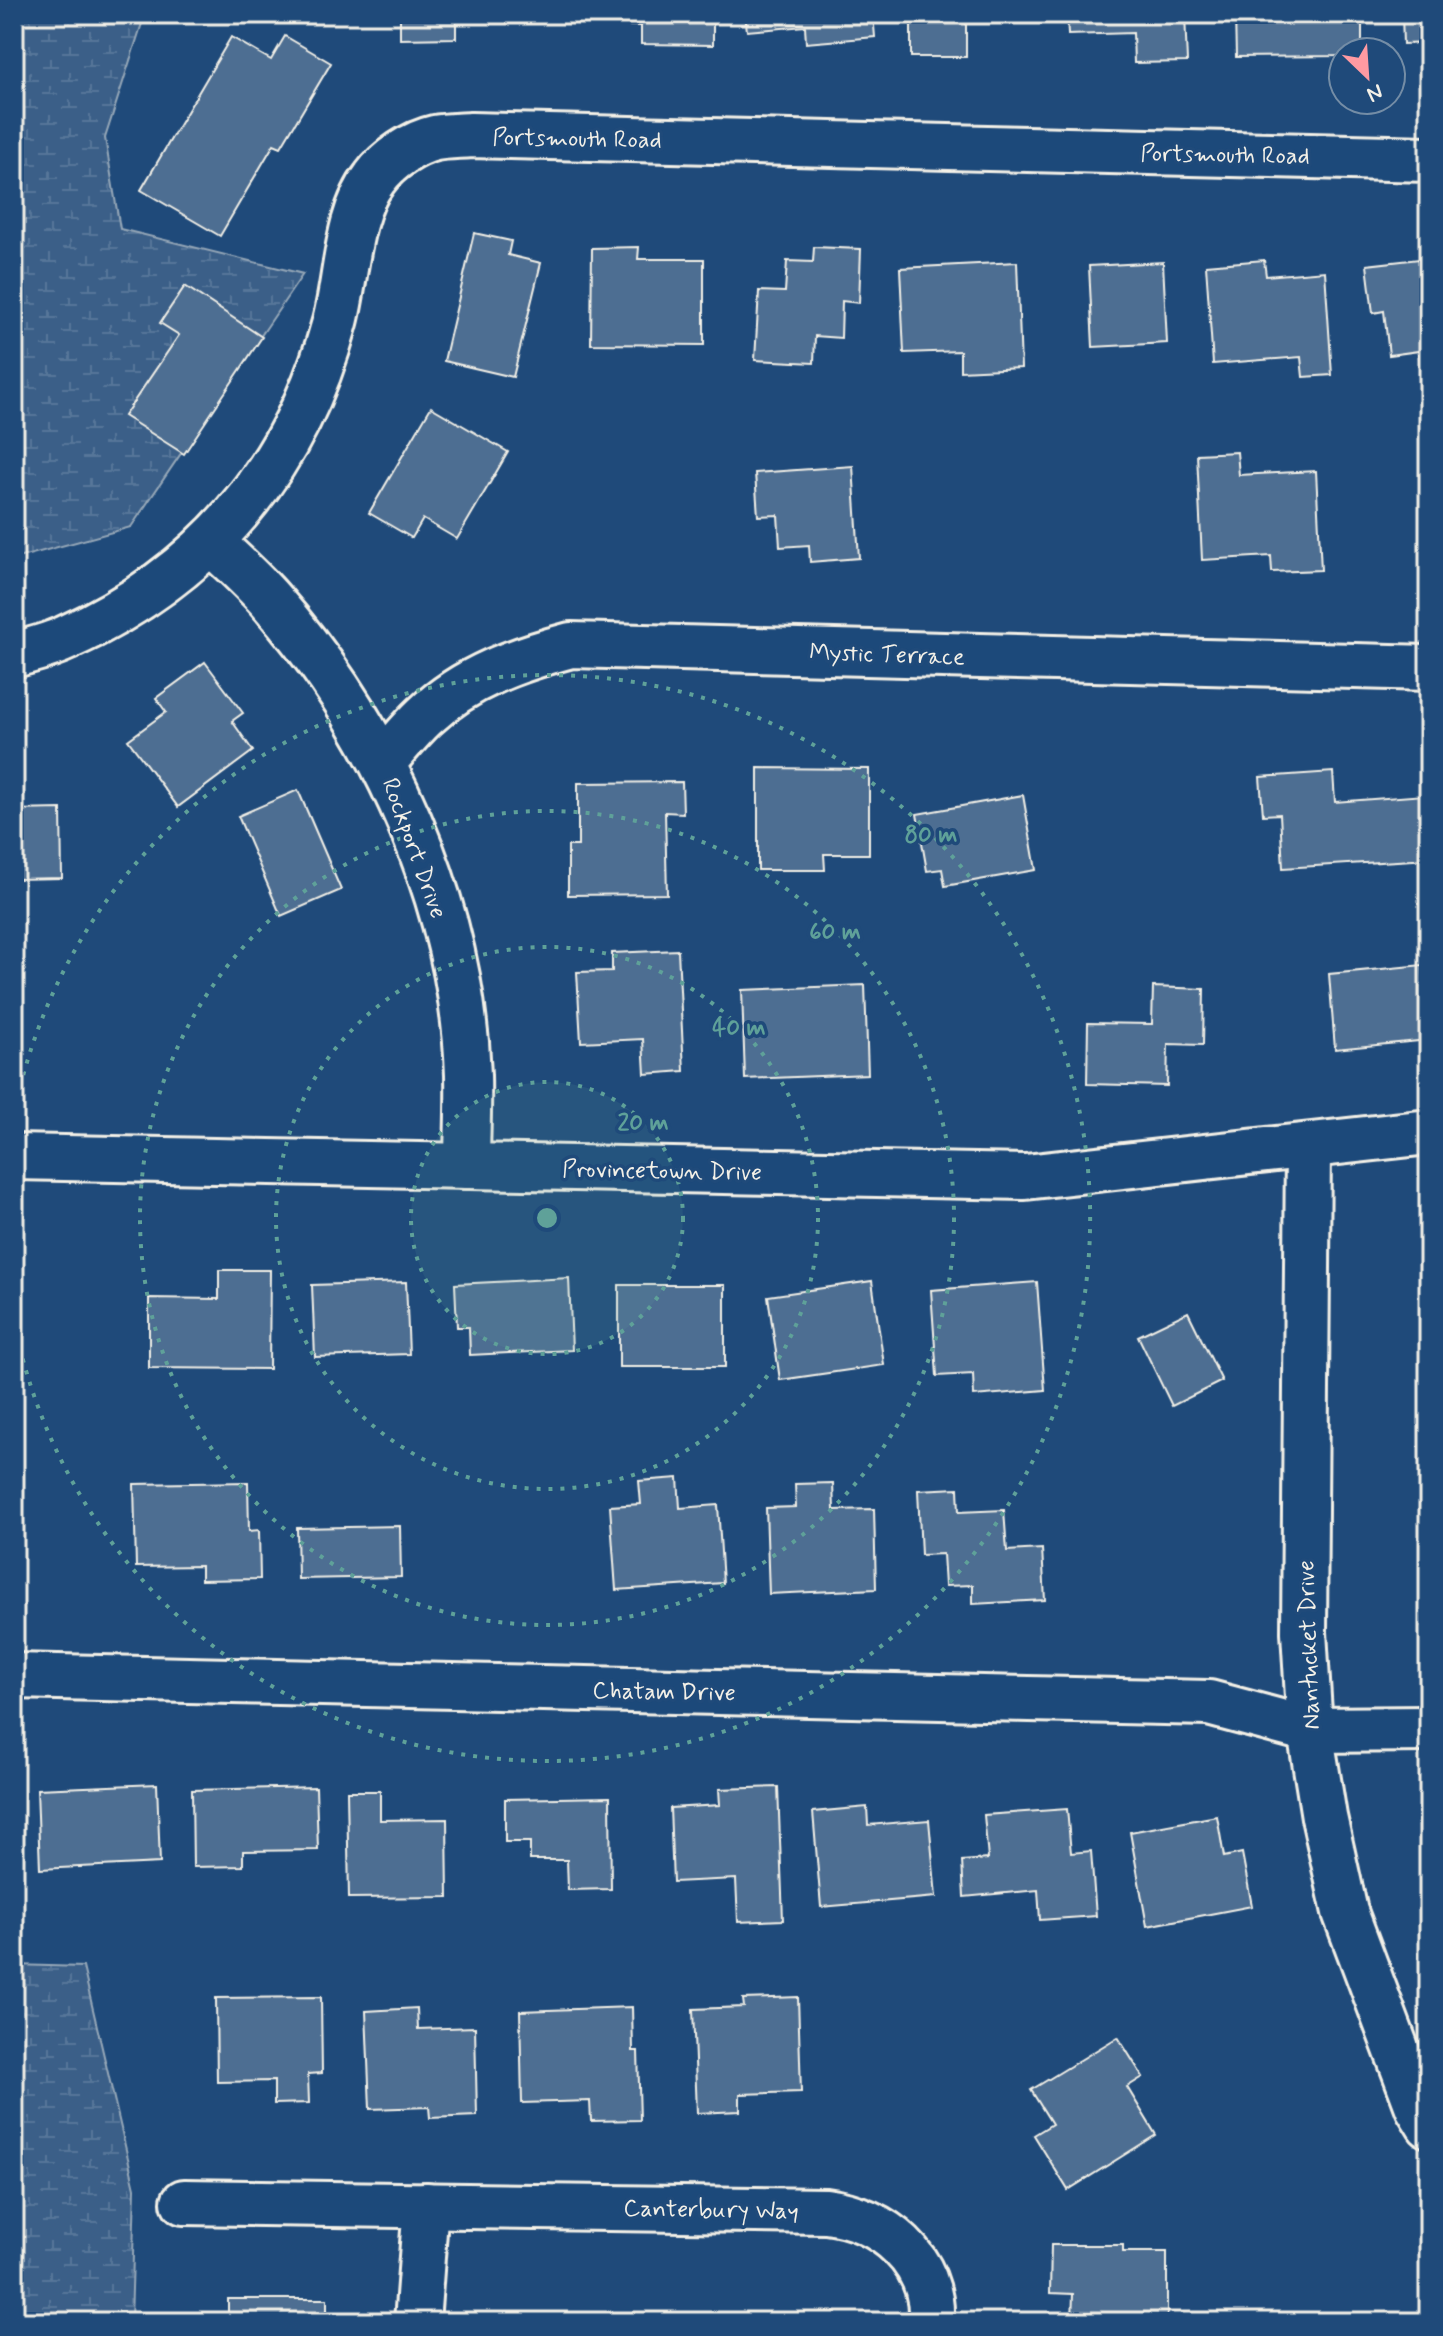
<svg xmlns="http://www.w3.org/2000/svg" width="1443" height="2336" viewBox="0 0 1443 2336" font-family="Mynerve,sans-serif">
<defs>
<pattern id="wetland-marsh" width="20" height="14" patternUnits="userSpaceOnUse" patternTransform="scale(2)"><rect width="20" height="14" fill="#3a5f88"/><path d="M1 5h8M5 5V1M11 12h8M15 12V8" fill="none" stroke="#577699"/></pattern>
</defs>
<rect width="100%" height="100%" fill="#1f4a7a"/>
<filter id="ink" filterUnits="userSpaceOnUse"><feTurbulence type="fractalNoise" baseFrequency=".0125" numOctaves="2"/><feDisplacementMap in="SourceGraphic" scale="16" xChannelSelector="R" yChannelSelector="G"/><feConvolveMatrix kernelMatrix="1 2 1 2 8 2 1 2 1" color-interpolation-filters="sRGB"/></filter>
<g filter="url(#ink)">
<g fill="url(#wetland-marsh)" stroke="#97a8b8" stroke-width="2">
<path d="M14,14H145L105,138L120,229L303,274L131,527L14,559Z"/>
<path d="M14,1965L83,1967L135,2188L131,2322H14Z"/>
</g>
<g fill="#4d6e92" stroke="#f4f1e8" stroke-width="2">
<path d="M400,14H540V21H456V38L400,39Z"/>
<path d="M610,14H713V45L641,44V26L610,25Z"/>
<path d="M745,14H873L875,37L806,43L805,26L747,31Z"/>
<path d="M911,14H1034V16L966,17V57H911Z"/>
<path d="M1067,14H1185L1187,62L1134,63L1133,33L1068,35Z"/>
<path d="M1235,14H1362V52H1343V56L1236,57Z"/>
<path d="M1402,14H1429V43L1403,44Z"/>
<path d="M285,36L331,63L281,147L274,144L220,236L141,190L231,37L271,60Z"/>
<path d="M474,233L511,241L508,255L541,263L513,377L444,361Z"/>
<path d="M639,247L638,259H704V345L591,344L592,248Z"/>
<path d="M814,247L861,249L859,303L842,301L841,338L815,336L814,363L755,360L759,291L785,292L787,261L813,262Z"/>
<path d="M1419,259L1425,309H1429V378L1422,379L1419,351L1389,355L1384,311L1373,313L1367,265Z"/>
<path d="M1264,260L1266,276L1325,271L1332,375L1303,377L1301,357L1213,364L1206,265Z"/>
<path d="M1017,262L1021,368L960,371V351L904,353L900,268Z"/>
<path d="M1163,262L1167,343L1093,347L1089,266Z"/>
<path d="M185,286L262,337L184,454L124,416L179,335L160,323Z"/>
<path d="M431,407L508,452L457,539L423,519L412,538L369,513Z"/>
<path d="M1237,452L1239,475L1316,471L1321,570L1272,572L1271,556L1202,560L1197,454Z"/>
<path d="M853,466L859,558L810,562L809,545L780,547L778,515L758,516L755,473Z"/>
<path d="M205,662L243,713L232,721L253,751L178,807L128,740L166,712L156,698Z"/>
<path d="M758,768L869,769V854H824L825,870H758Z"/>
<path d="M1333,772L1335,802L1424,795L1429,859L1283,868L1280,814L1263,815L1260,777Z"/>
<path d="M682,782L683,813L665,812L667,894L568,895V846H578V783Z"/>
<path d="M298,790L341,890L281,916L238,816Z"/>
<path d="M1023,795L1036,870L945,886L942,869L927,871L917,814Z"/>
<path d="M61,809L62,878L14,879V810Z"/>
<path d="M678,950L684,1071L645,1074L643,1039L581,1042L577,972L612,971V953Z"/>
<path d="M1423,965L1429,1040L1335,1049L1329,974Z"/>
<path d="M865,985L868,1074L745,1079L742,990Z"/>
<path d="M1153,987L1204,989L1203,1045L1168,1044L1167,1086L1087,1084L1088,1023L1152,1024Z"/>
<path d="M219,1270H270L269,1369L149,1368V1298L219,1299Z"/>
<path d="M569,1278L572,1350L470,1355L469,1327H457L455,1284Z"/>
<path d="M872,1281L884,1365L780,1380L768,1296Z"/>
<path d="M406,1282L409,1354L315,1357L312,1285Z"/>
<path d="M1037,1282L1045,1390L974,1396L973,1374L937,1376L931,1290Z"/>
<rect x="619" y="1285" width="106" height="82"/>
<path d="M1188,1312L1222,1381L1172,1406L1138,1336Z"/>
<path d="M1427,1313L1429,1314V1359H1424Z"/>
<path d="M678,1478L680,1508L718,1505L723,1583L616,1590L610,1506L641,1504L639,1481Z"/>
<path d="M248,1482L249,1531L259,1530L260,1579L201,1580V1566L136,1567L134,1484Z"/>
<path d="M833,1483L834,1510L874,1509L876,1589L769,1594L766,1508L796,1507L795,1484Z"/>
<path d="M958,1488L959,1512L1004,1510L1007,1551L1042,1549L1045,1600L973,1604V1585L945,1586L943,1554L921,1555L918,1490Z"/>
<path d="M400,1526L401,1577L298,1579L297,1528Z"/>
<path d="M1424,1598H1429V1662H1422Z"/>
<path d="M157,1784L160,1863L40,1869L37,1789Z"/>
<path d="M316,1787L318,1850L243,1851V1866L193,1867L192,1790Z"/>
<path d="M778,1787L783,1920L738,1922L736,1879L673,1882L670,1808L720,1805L719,1789Z"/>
<path d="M347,1791H380V1820L447,1819L448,1897L349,1898Z"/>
<path d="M610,1797L611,1889L568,1890L567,1860H530V1842H505V1799Z"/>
<path d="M867,1807L868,1825L929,1820L936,1897L821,1907L813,1812Z"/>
<path d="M1067,1809L1071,1853L1091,1851L1096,1916L1040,1920L1038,1890L964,1897L962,1861L988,1859L984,1815Z"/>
<path d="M1217,1816L1224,1857L1242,1853L1252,1906L1147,1926L1130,1832Z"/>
<path d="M321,1997L322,2073L308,2074L309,2103L274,2104V2081L217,2082L216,1998Z"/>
<path d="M798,1997L801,2092L740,2094V2111L697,2113L693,2009L744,2007L743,1999Z"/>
<path d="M632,2007L633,2051H638L640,2120L591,2121L590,2101L522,2103L520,2011Z"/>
<path d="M417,2008L418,2029L475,2027L477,2116L430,2118L429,2107L370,2109L366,2011Z"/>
<path d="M1118,2037L1143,2077L1127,2087L1156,2135L1068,2190L1034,2135L1052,2124L1031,2090Z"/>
<path d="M1051,2245H1123V2252H1167V2322H1072L1073,2294L1050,2293Z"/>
<rect x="228" y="2299" width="99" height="23"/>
</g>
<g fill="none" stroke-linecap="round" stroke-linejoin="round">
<g stroke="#f4f1e8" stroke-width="50">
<g id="street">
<path d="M211,542C231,561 253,580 271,601C384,730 462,903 468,1075C469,1105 467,1136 467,1166"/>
<path d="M14,655C31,650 50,646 66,638C205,575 295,469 335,322C347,277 346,215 375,178C388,160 413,143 435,138C446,136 459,136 471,135L1429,159"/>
<path d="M383,762C397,747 410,730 425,716C466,677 518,659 571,645L1429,668"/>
<path d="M1308,1146L1304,1632L1310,1730L1324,1817L1345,1912L1418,2107L1429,2125"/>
<path d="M14,1157L1025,1177L1429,1132"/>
<path d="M14,1676L1209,1703L1310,1730L1429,1729"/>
<path d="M184,2202L826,2211C883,2218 935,2260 931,2322"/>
<path d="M417,2322L426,2205"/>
</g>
</g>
<use href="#street" stroke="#1f4a7a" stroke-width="44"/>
</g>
</g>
<circle cx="547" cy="1218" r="136" fill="#5fa199" fill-opacity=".12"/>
<g fill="none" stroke="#5fa199" stroke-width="4" stroke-dasharray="4 8">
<circle cx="547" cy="1218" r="136"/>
<circle cx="547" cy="1218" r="271"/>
<circle cx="547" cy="1218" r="407"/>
<path d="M15 1110A543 543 0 1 1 15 1326"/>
</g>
<g text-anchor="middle" stroke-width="7" stroke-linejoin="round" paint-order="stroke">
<g font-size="24" fill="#f4f1e8" stroke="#1f4a7a">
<text transform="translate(577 138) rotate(1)" y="8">Portsmouth Road</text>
<text transform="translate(1225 154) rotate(1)" y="8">Portsmouth Road</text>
<text transform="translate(887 654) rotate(2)" y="8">Mystic Terrace</text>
<text transform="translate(415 848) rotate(70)" y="8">Rockport Drive</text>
<text transform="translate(662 1170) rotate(1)" y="8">Provincetown Drive</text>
<text transform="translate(1308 1645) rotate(-92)" y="8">Nantucket Drive</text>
<text transform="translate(664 1691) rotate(1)" y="8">Chatam Drive</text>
<text transform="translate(711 2209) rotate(1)" y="8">Canterbury Way</text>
</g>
</g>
<circle cx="547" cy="1218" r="12" fill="#5fa199" stroke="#1f4a7a" stroke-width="4"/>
<g font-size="24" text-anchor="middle" font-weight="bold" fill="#5fa199" stroke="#1f4a7a" stroke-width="7" stroke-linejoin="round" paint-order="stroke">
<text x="931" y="842">80 m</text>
<text x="835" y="939">60 m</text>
<text x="739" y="1035">40 m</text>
<text x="643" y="1130">20 m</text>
</g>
<rect width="1443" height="2336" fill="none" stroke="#1f4a7a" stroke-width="48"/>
<rect x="24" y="24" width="1395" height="2288" fill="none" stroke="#f4f1e8" stroke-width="3" filter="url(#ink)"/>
<g transform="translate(1367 76) rotate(155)"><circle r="38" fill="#1f4a7a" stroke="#748da6" stroke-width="2"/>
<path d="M0-6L14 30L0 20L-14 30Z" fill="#ff9aa2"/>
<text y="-12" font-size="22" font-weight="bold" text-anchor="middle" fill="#f4f1e8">N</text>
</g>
</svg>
